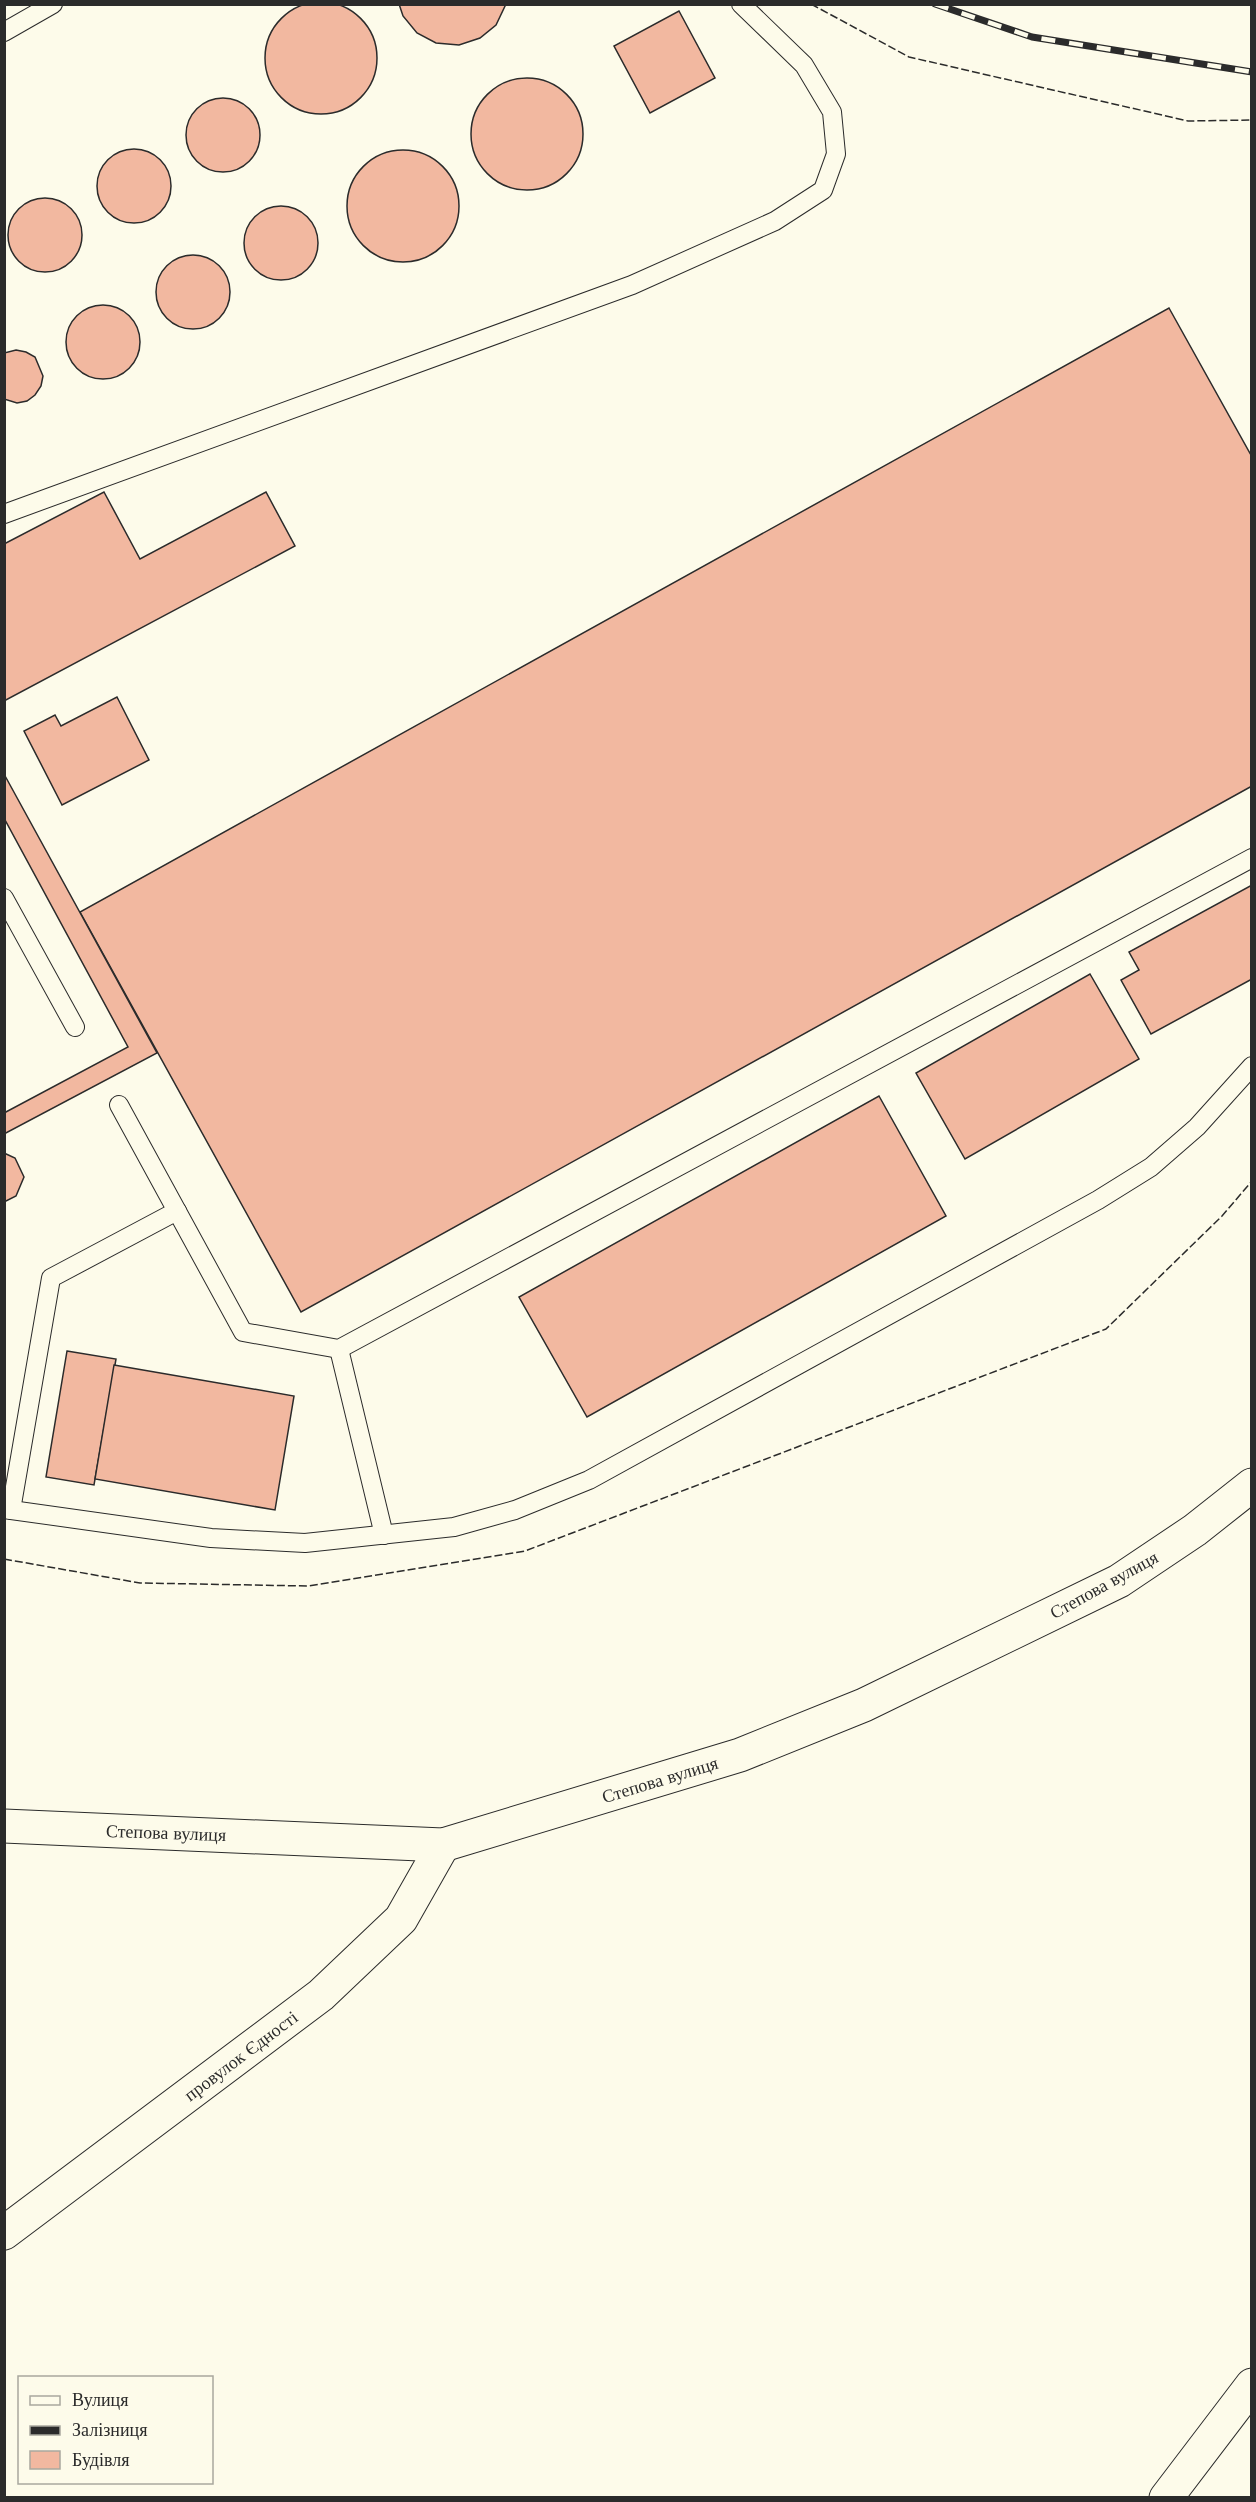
<svg xmlns="http://www.w3.org/2000/svg" width="1256" height="2502" viewBox="0 0 1256 2502" font-family="'Libre Baskerville',serif">
<rect width="100%" height="100%" fill="#fdfbea"/>
<g fill="#f2b8a0" stroke="#2b2b2b" stroke-width="1.5">
<circle cx="321" cy="58" r="56"/>
<path d="M399,4H506L496,25L480,38L459,45L436,43L417,33L403,16Z"/>
<path d="M679,11L715,78L650,113L614,46Z"/>
<circle cx="527" cy="134" r="56"/>
<circle cx="223" cy="135" r="37"/>
<circle cx="134" cy="186" r="37"/>
<circle cx="403" cy="206" r="56"/>
<circle cx="45" cy="235" r="37"/>
<circle cx="281" cy="243" r="37"/>
<circle cx="193" cy="292" r="37"/>
<circle cx="103" cy="342" r="37"/>
<path d="M1169,308L1252,457V786L301,1312L80,912Z"/>
<path d="M16,350L26,352L35,357L43,376L41,386L35,395L27,401L17,403L4,399V353Z"/>
<path d="M104,492L140,559L266,492L295,546L4,701V544Z"/>
<path d="M117,697L149,760L62,805L24,731L55,715L61,726Z"/>
<path d="M4,774L157,1053L4,1134V1113L128,1047L4,818Z"/>
<path d="M1252,885V979L1151,1034L1121,980L1139,970L1129,952Z"/>
<path d="M1090,974L1139,1059L965,1159L916,1073Z"/>
<path d="M879,1096L946,1216L587,1417L519,1297Z"/>
<path d="M4,1153L15,1158L24,1177L16,1196L4,1202Z"/>
<path d="M67,1351L116,1359L94,1485L46,1477Z"/>
<path d="M114,1365L294,1396L275,1510L95,1479Z"/>
</g>
<g fill="none" stroke-linecap="round" stroke-linejoin="round">
<g stroke="#2b2b2b" stroke-width="20">
<g id="lane">
<path d="M4,32L53,4"/>
<path d="M4,514L632,285L775,221L823,190L836,154L832,112L804,65L741,4"/>
<path d="M4,898L75,1027"/>
<path d="M119,1105L243,1332L339,1349L1252,858"/>
<path d="M339,1349L384,1535"/>
<path d="M4,1509L211,1538L305,1543L454,1527L515,1510L589,1480L1098,1200L1151,1167L1197,1127L1252,1066"/>
<path d="M11,1510L51,1278L177,1211"/>
</g>
</g>
<g stroke="#2b2b2b" stroke-width="35">
<g id="street">
<path d="M4,1826L443,1845L740,1755L864,1705L1119,1581L1195,1530L1252,1485"/>
<path d="M4,2233L321,1995L401,1919L443,1845"/>
<path d="M1166,2498L1252,2385"/>
</g>
</g>
<use href="#lane" stroke="#fdfbea" stroke-width="18"/>
<use href="#street" stroke="#fdfbea" stroke-width="33"/>
<g stroke="#2b2b2b" stroke-width="7">
<path id="rail" d="M935,4L1032,37L1252,72"/>
</g>
<use href="#rail" stroke="#fdfbea" stroke-width="4.5" stroke-dasharray="14" stroke-linecap="butt"/>
<g stroke="#2b2b2b" stroke-width="1.5" stroke-dasharray="8 3" stroke-linecap="butt">
<path d="M811,4L909,57L1188,121L1252,120"/>
<path d="M4,1559L140,1583L308,1586L525,1551L1106,1329L1222,1216L1252,1181"/>
</g>
</g>
<g text-anchor="middle" stroke-width="4.5" stroke-linejoin="round" paint-order="stroke">
<g font-size="18" fill="#2b2b2b" stroke="#fdfbea">
<text transform="translate(1104 1585) rotate(-29)" y="6">Степова вулиця</text>
<text transform="translate(660 1780) rotate(-17)" y="6">Степова вулиця</text>
<text transform="translate(166 1833) rotate(2)" y="6">Степова вулиця</text>
<text transform="translate(241 2056) rotate(-37)" y="6">провулок Єдності</text>
</g>
</g>
<rect width="1256" height="2502" fill="none" stroke="#2b2b2b" stroke-width="12"/>
<rect x="18" y="2376" width="195" height="108" fill="#fdfbea" stroke="#a9a89e" stroke-width="1.5"/>
<rect x="30" y="2396" width="30" height="9" fill="#fdfbea" stroke="#a9a89e" stroke-width="1.5"/>
<text x="72" y="2406" font-size="18" fill="#2b2b2b">Вулиця</text>
<rect x="30" y="2426" width="30" height="9" fill="#2b2b2b" stroke="#a9a89e" stroke-width="1.5"/>
<text x="72" y="2436" font-size="18" fill="#2b2b2b">Залізниця</text>
<rect x="30" y="2451" width="30" height="18" fill="#f2b8a0" stroke="#a9a89e" stroke-width="1.5"/>
<text x="72" y="2466" font-size="18" fill="#2b2b2b">Будівля</text>
</svg>
